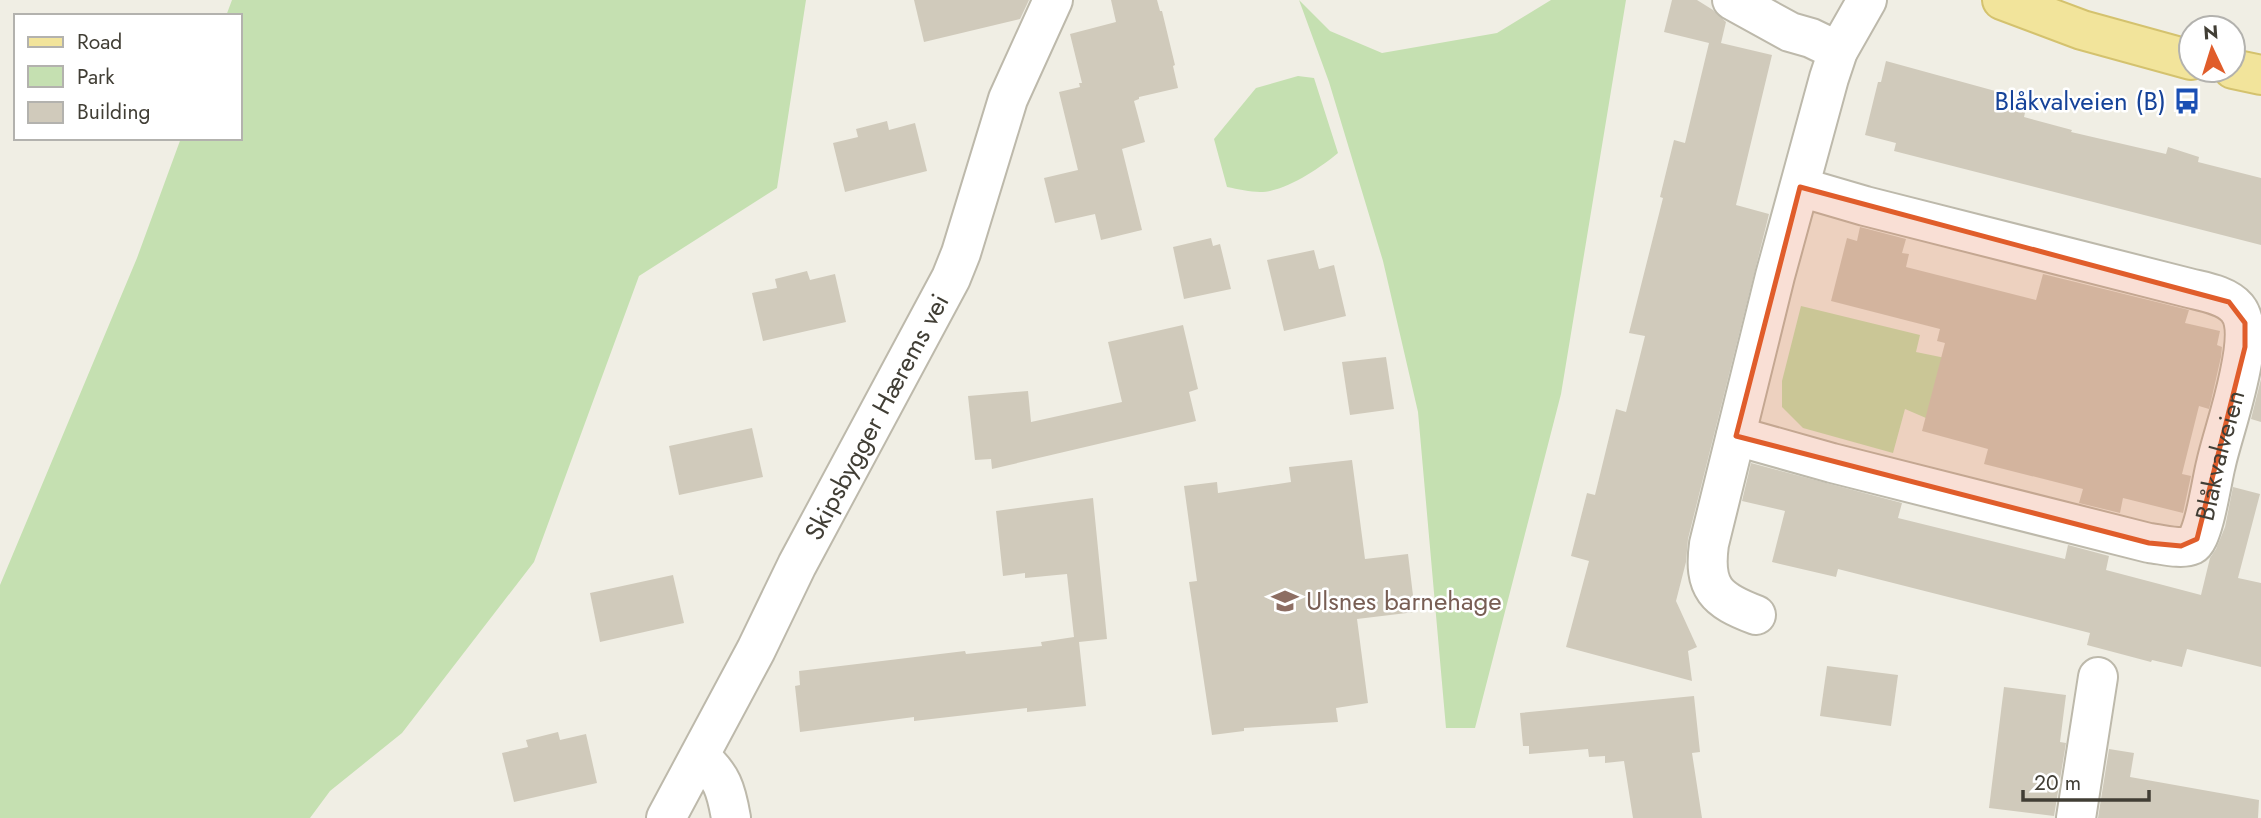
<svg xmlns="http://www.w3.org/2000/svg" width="2261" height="818" viewBox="0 0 2261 818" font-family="Jost,sans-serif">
<rect width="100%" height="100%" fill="#f0eee4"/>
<g fill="#c5e0b1">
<path d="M232,0H806L777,188L639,276L534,562L402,733L330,791L310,818H0V585L137,258L181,138H240V16H226Z"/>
<path d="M1299,0L1330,31L1382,53L1497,33L1551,0H1626L1561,394L1475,728H1446L1418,412L1383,261L1329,82Z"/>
<path d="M1298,76L1314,78L1338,153C1320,168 1285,192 1260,192C1250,192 1238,189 1227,187L1214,139L1256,88Z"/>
<path d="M1801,306L1920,335L1916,352L1960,361L1940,424L1905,409L1893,453L1803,428L1782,407V381Z"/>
</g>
<g fill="#d0cabb">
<path d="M914,0H1029L1020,19L924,42Z"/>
<path d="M1111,0H1157L1160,11H1162L1175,65L1173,66L1178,88L1139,97V99L1134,101L1145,142L1122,149L1142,230L1101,240L1095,214L1055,223L1044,178L1078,170L1059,92L1080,87L1079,83H1082L1070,34L1116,22Z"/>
<path d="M1672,0H1697L1713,10L1726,22L1721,43L1772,55L1736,205L1769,214L1688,539L1686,562L1676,601L1697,647L1688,651L1692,681L1566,647L1589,561L1571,556L1587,493L1595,495L1616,409L1626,412L1645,336L1629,333L1663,198L1660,197L1674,140L1685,143L1709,43L1664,32Z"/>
<path d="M1886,61L2028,100L2024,117L2072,130L2071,132L2166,154L2168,147L2199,157L2198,162L2261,178V245L1894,151L1896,143L1865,135L1878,82H1881Z"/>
<path d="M887,121L889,130L915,123L927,171L845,192L833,143L858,137L856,129Z"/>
<path d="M1860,227L1906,239L1902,253L1909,254L1906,267L2036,300L2043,274L2189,310L2185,323L2220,331L2217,345L2222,347L2221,357L2211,401L2209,409L2199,406L2182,474L2191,476L2183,513L2123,498L2120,513L2079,503L2083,489L1984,464L1988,449L1922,431L1945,343L1937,341L1940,329L1831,301L1847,238L1857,241Z"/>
<path d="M1211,238L1213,246L1220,244L1231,289L1184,299L1173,247Z"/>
<path d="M1314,250L1319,269L1334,265L1346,316L1284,331L1267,260Z"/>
<path d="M807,271L810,280L835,274L846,322L763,341L752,293L777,288L775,279Z"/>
<path d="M1183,325L1198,389L1189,392L1196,421L992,469L991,459L975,460L968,396L1028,391L1031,422L1122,402L1108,342Z"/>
<path d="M1386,357L1394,409L1350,415L1342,362Z"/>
<path d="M2261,379V422L2251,419Z"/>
<path d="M752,428L763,477L679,495L669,446Z"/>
<path d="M1352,460L1365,559L1408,554L1415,612L1357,619L1368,703L1336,708L1338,722L1244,728V731L1212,735L1189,582L1197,581L1184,486L1217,482L1218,493L1291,482L1289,467Z"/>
<path d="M1751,463L1902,503L1898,518L2065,559L2068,545L2109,556L2106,570L2201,595L2210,558L2216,549L2225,527L2233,487L2260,494L2238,578L2261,583V667L2187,649L2182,667L2152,660L2151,662L2087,645L2090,633L1838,569L1836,577L1772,562L1785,511L1742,501Z"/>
<path d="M1093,498L1107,639L1079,642L1086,706L1027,712V708L914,721V717L800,732L795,686L800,685L799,671L965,651L966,654L1042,646L1041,642L1074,637L1067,574L1025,578V573L1003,576L996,511Z"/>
<path d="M673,575L684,623L600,642L590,593Z"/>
<path d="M1827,666L1898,675L1891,726L1820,716Z"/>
<path d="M2004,687L2066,695L2060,742L2066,743L2054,816L1989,808Z"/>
<path d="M1694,696L1700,752L1692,753L1702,818H1633L1624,761L1605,763V756L1589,757L1588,749L1529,754V746H1523L1520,713Z"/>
<path d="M558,732L560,740L586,734L597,783L514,802L502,753L528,747L526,740Z"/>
<path d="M2109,749L2134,753L2130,777L2259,800L2258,818H2098Z"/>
</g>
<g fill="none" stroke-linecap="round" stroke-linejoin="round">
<g stroke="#bdb9ab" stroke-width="42">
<g id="minor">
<path d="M1732,0L1790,32L1811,38L1838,51"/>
<path id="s1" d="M1736,436L1832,463L2149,543C2161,544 2181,550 2192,545C2204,539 2212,478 2216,464C2223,430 2260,335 2237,308C2226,295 2205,292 2189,288L1865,206L1800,187"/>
<path d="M1756,615C1716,600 1703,588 1709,544L1775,276L1829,78L1838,51L1867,0"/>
<path d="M700,757C722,776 726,789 731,818"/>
<path id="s2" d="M666,818L756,650L797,565L951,278L961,253L1008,99L1053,0"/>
<path d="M2076,818L2098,677"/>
</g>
</g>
<g stroke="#d4c26e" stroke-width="42">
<g id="major">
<path d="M2002,0L2082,30L2191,60"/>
<path d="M2233,69L2261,75"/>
</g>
</g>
<use href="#minor" stroke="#fff" stroke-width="38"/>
<use href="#major" stroke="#f2e49b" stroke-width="38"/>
</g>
<path fill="#e05d2b" fill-opacity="0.2" stroke="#e05d2b" stroke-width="5" stroke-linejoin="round" d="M1800,187L2229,302L2245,323V347L2197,539L2181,546L2149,543L1736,436Z"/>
<defs>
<g id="bus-bare" transform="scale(2.1)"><path d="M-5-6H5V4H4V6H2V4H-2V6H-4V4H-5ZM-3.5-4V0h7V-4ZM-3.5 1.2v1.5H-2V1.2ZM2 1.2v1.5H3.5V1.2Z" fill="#1a4fb4" stroke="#fff" stroke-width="2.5" paint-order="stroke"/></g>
<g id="school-bare" transform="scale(2.1)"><path d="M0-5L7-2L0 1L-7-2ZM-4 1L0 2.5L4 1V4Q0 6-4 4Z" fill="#8d6e63" stroke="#fff" stroke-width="2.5" paint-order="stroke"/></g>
</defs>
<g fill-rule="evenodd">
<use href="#bus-bare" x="2187" y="101"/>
<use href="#school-bare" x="1285" y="601"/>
</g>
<g text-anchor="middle" stroke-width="5" stroke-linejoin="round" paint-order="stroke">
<g font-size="26" fill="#164399" stroke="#fff" text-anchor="end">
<text x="2166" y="110">Blåkvalveien (B)</text>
</g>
<g font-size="26" fill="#413e35" stroke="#fff">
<text dy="9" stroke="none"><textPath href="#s2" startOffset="453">Skipsbygger Hærems vei</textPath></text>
<text dy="9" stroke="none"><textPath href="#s1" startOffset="565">Blåkvalveien</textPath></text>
</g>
<g font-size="26" fill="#785e54" stroke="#fff" text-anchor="start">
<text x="1306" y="610">Ulsnes barnehage</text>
</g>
</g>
<rect x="14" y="14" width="228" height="126" fill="#ffffff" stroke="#b3b2ae" stroke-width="2"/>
<rect x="28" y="37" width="35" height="10" fill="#f2e49b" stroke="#b3b2ae" stroke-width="2"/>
<text x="77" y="49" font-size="21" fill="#413e35">Road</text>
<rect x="28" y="66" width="35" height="21" fill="#c5e0b1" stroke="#b3b2ae" stroke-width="2"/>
<text x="77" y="84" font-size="21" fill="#413e35">Park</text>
<rect x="28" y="102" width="35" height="21" fill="#d0cabb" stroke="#b3b2ae" stroke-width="2"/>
<text x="77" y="119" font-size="21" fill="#413e35">Building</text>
<g transform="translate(2212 49) rotate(356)"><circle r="33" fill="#ffffff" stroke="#b3b2ae" stroke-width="2"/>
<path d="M0-5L12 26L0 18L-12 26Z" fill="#e05d2b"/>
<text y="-10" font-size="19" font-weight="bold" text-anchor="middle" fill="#413e35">N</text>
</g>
<path d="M2023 790v10h126v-10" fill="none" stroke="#413e35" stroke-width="3.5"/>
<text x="2034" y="790" font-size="21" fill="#413e35" stroke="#ffffff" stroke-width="5" paint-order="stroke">20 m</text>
</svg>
